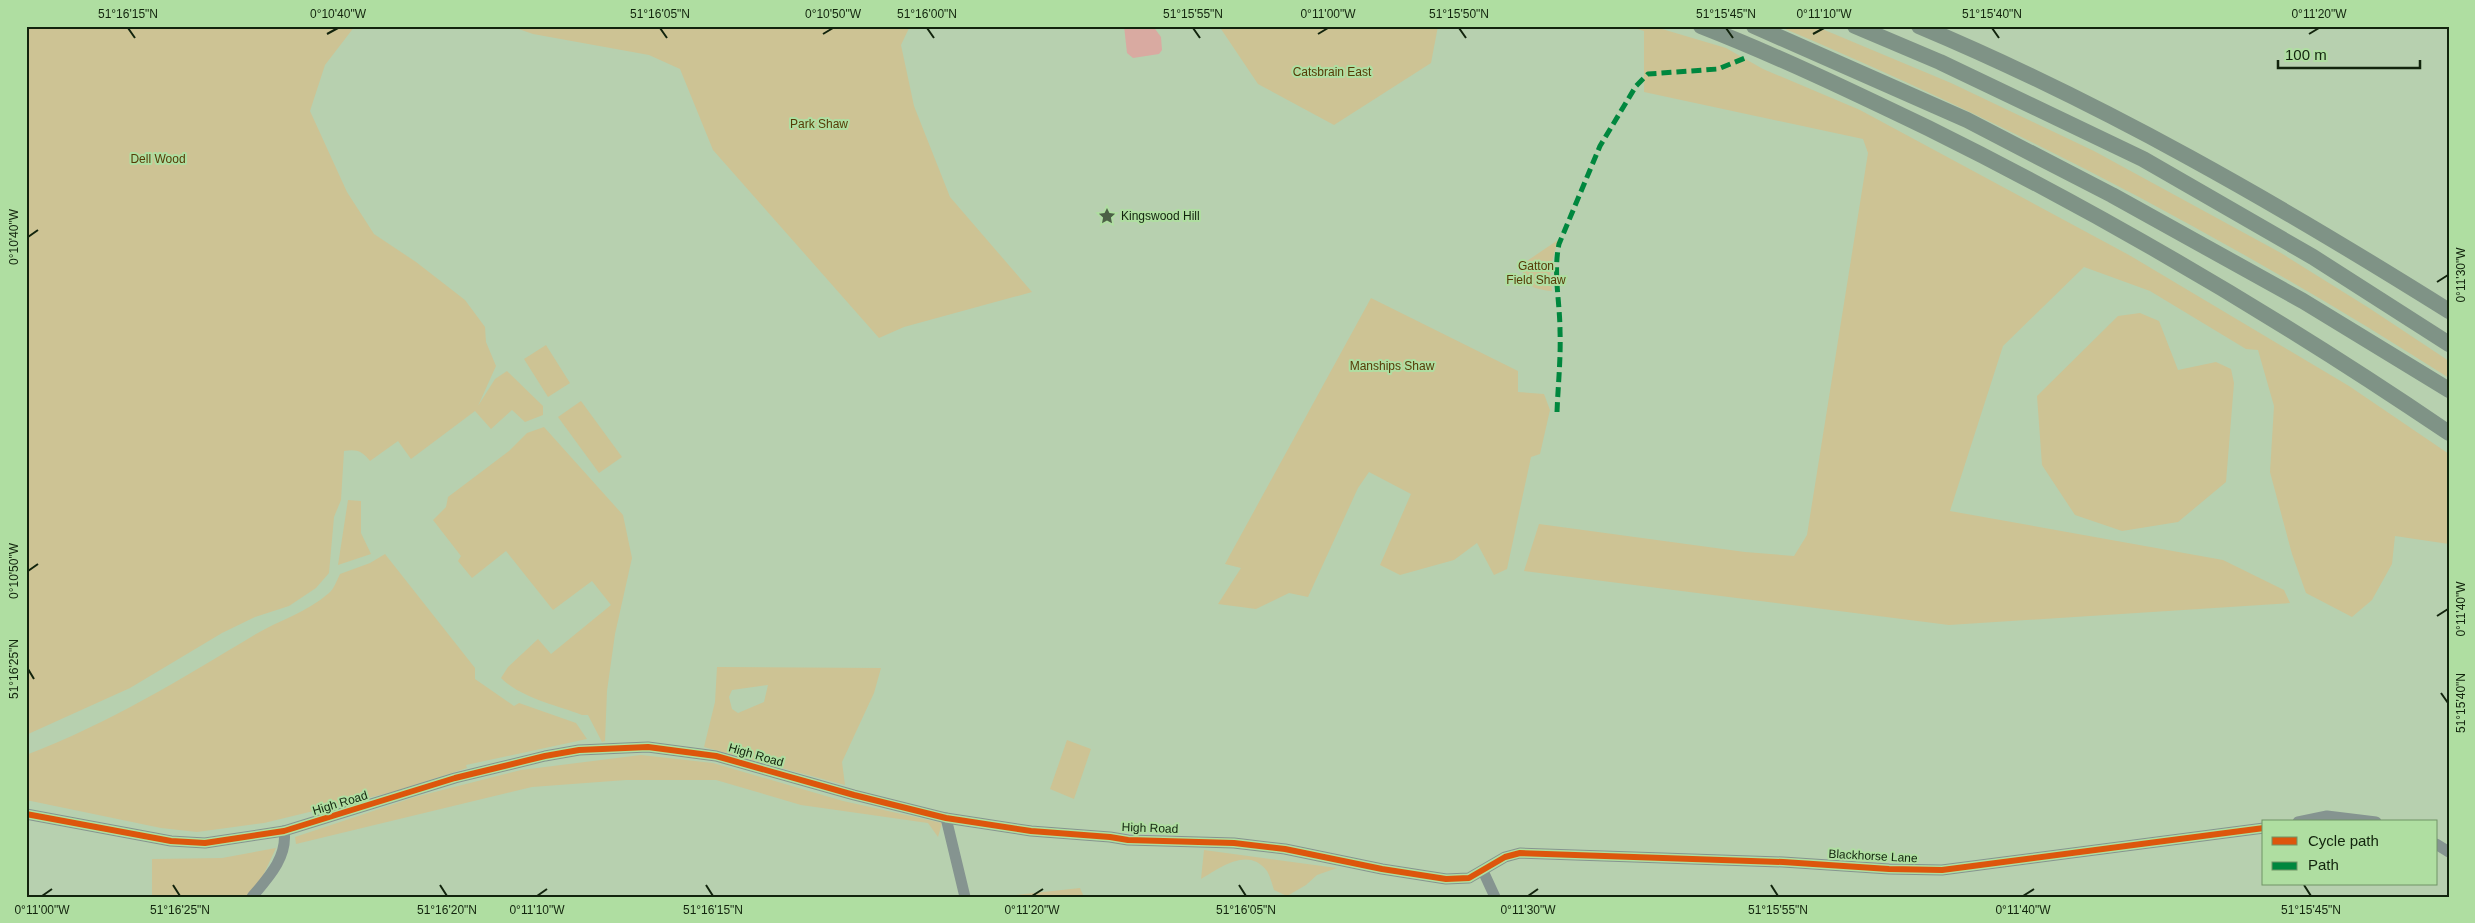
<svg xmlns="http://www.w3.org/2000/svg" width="2475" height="923" viewBox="0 0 2475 923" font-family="Arial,sans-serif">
<rect width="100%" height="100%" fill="#b7d0af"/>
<g fill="#cdc394" fill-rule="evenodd">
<path d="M26,26H355L325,65L310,111L347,192L374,234L416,262L465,300L485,327L486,342L496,366L478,406L495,379L507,371L543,406V415L525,422L512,410L491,429L475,411L411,459L398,441L370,461C362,451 357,449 344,451L341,500L334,517L329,573L316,588L289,606L255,617L222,633L130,688L26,735Z"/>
<path d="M510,26H910L901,45L914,106L950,197L1032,292L904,327L879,338L713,150L680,69L649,55L533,34Z"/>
<path d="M1219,26H1438L1431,63L1334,125L1258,84Z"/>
<path d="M1628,26H1652L1726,48L1763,69L1860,110L2129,255L2349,386L2449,454V544L2395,536L2392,564L2372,600L2352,617L2306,593L2292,554L2270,472L2274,406L2258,350L2246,349L2150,291L2084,267L2003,346L1950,511L2223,560L2284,590L2290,603L1949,625L1524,571L1539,524L1745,552L1794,556L1807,535L1868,153L1863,139L1644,92V31Z"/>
<path d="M1778,26H1815L1951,83L2094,151L2281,253L2369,308L2449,361V378C2234,241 2013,125 1778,26Z"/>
<path d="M1558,240L1550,269L1552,291C1532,289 1525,286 1521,265Z"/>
<path d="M1371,298L1518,371V392L1544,394L1550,410L1540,454L1531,457L1507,569L1494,575L1477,543L1454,560L1400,575L1380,565L1411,494L1369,472L1358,488L1308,597L1289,593L1256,609L1218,604L1241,568L1225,564Z"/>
<path d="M2140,313L2159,321L2178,370L2216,362L2231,369L2234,383L2226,482L2178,522L2122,531L2075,515L2042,465L2037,396L2118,316Z"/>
<path d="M546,345L570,383L548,397L524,359Z"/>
<path d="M581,401L622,457L599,473L558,417Z"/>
<path d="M544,427L623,515L632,558L615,634L607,691L605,741L602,742L588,715H582C556,705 521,698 501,678L508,667L538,639L551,654L611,605L592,581L553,610L506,551L472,578L458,561L461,556L433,520L446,507L448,497L509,451L527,433Z"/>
<path d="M348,500L361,501V533L371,554L338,565Z"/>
<path d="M385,554L475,668V679L514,706L519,703L576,723L587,739L466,765L467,768L392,792L264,823L197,832L161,828L26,800V755C108,724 181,679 256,634C280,620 307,612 329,593C334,589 337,580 340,574L370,563Z"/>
<path d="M717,667L881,668L874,693L842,762L845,785L704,747L715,702ZM768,685L764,702L738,713L732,709L729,697L732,690Z"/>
<path d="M1067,740L1091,749L1074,799L1050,789Z"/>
<path d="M641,755L713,763L843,801L942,823L938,837L928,823L801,805L716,780H626L532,787L296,844L295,837L415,797L521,770Z"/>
<path d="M276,848L261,880L246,897H152V859L222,858Z"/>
<path d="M1204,850L1337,868L1317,875L1306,885L1287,896L1274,890C1272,884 1270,876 1267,871C1248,846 1220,868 1201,879Z"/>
<path d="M1080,888L1084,897H997Z"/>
</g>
<path fill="#d9aaa1" d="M1124,26H1153L1161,37L1162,50L1159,54L1133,58L1127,53Z"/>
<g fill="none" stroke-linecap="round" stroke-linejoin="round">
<g stroke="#859490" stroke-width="11">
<path d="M26,814L171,841L205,843L284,831L455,778L545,756L579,750L648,747L716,756L854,795L946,818L1031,831L1110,837L1128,840L1234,843L1285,849L1382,869L1446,879L1469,878L1505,857L1520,853L1783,862L1889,869L1942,870L2264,828"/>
<path d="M946,818L965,897"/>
<path d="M2298,822L2327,816L2376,822"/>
<path d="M2436,844L2449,852"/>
<path d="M1483,871L1495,897"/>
<path d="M252,897C268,878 288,857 284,831"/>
</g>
<g stroke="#7f9386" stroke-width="16">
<path d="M1701,26C1778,56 1853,92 1928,128C2110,218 2281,319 2449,433"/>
<path d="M1754,26L1967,120L2112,195L2303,301L2449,390"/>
<path d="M1855,26L1940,62L2143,159L2313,257L2449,344"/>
<path d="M1919,26C2105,104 2278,204 2449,311"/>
</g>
<path stroke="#00873e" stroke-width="5" stroke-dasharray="10 5" stroke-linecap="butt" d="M1557,412C1558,385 1561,358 1560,331C1560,302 1553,273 1559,244L1600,146L1636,86L1648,74L1718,69L1745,58"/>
<g stroke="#afdea1" stroke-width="9">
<path id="cycleway" d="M26,814L171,841L205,843L284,831L455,778L545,756L579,750L648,747L716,756L854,795L946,818L1031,831L1110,837L1128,840L1234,843L1285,849L1382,869L1446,879L1469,878L1505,857L1520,853L1783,862L1889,869L1942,870L2264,828"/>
</g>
<use href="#cycleway" stroke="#dd560c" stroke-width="6"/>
</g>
<path fill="none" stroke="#12240d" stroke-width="2" d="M128,28L135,38M660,28L667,38M927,28L934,38M1193,28L1200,38M1459,28L1466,38M1726,28L1733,38M1992,28L1999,38M327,34L338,28M823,34L833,28M1318,34L1328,28M1813,34L1824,28M2309,34L2319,28M28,237L38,230M2437,282L2448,275M28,571L38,564M2437,616L2448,609M28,669L34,679M2441,693L2448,703M173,885L180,896M440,885L447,896M706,885L713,896M1239,885L1246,896M1771,885L1778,896M2304,885L2311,896M42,896L52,889M537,896L547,889M1032,896L1043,889M1528,896L1538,889M2023,896L2034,889"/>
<defs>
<g id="sight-bare" transform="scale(1.35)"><path d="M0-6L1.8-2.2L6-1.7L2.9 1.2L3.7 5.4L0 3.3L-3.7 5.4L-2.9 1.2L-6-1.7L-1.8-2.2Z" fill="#4c6046" stroke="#afdea1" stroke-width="2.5" paint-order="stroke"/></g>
</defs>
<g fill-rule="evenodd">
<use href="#sight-bare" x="1107" y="216"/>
</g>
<g text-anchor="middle" stroke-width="4" stroke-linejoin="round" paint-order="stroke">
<g font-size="12" fill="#553b06" stroke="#afdea1">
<text x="1332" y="76">Catsbrain East</text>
<text x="819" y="128">Park Shaw</text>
<text x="158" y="163">Dell Wood</text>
<text x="1536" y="270">Gatton<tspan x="1536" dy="14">Field Shaw</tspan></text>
<text x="1392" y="370">Manships Shaw</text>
</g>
<g font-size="12" fill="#12240d" stroke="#afdea1" text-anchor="start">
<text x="1121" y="220">Kingswood Hill</text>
</g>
<g font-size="12" fill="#12240d" stroke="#afdea1">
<text transform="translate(756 755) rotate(16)" y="4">High Road</text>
<text transform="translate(340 803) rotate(-17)" y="4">High Road</text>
<text transform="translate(1150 828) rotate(2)" y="4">High Road</text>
<text transform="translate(1873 856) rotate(3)" y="4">Blackhorse Lane</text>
</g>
</g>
<rect width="2475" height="923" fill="none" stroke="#afdea1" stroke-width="55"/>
<rect x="2262" y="820" width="175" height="65" fill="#afdea1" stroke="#709466"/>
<rect x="2272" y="837" width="25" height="8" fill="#dd560c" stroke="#709466"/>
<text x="2308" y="846" font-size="15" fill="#12240d">Cycle path</text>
<rect x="2272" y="862" width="25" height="8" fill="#00873e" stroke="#709466"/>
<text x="2308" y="870" font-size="15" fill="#12240d">Path</text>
<path d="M2278 60v8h142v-8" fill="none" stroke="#12240d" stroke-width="2.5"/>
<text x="2285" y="60" font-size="15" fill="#12240d" stroke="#afdea1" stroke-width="4" paint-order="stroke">100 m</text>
<rect x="28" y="28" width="2420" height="868" fill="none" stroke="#12240d" stroke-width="2"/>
<g font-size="12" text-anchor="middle" fill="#12240d">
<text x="128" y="18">51°16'15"N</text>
<text x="338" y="18">0°10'40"W</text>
<text x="660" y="18">51°16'05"N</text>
<text x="833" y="18">0°10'50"W</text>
<text x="927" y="18">51°16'00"N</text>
<text x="1193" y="18">51°15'55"N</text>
<text x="1328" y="18">0°11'00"W</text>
<text x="1459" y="18">51°15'50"N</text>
<text x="1726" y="18">51°15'45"N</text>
<text x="1824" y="18">0°11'10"W</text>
<text x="1992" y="18">51°15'40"N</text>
<text x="2319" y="18">0°11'20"W</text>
<text transform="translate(14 237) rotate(-90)" y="4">0°10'40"W</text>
<text transform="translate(2461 275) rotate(-90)" y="4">0°11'30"W</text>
<text transform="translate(14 571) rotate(-90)" y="4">0°10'50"W</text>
<text transform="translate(2461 609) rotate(-90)" y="4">0°11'40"W</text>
<text transform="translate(14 669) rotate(-90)" y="4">51°16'25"N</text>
<text transform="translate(2461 703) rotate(-90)" y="4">51°15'40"N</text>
<text x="42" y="914">0°11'00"W</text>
<text x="180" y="914">51°16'25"N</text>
<text x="447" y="914">51°16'20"N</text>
<text x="537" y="914">0°11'10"W</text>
<text x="713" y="914">51°16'15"N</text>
<text x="1032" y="914">0°11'20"W</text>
<text x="1246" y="914">51°16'05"N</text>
<text x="1528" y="914">0°11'30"W</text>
<text x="1778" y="914">51°15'55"N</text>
<text x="2023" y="914">0°11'40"W</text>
<text x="2311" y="914">51°15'45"N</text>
</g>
</svg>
